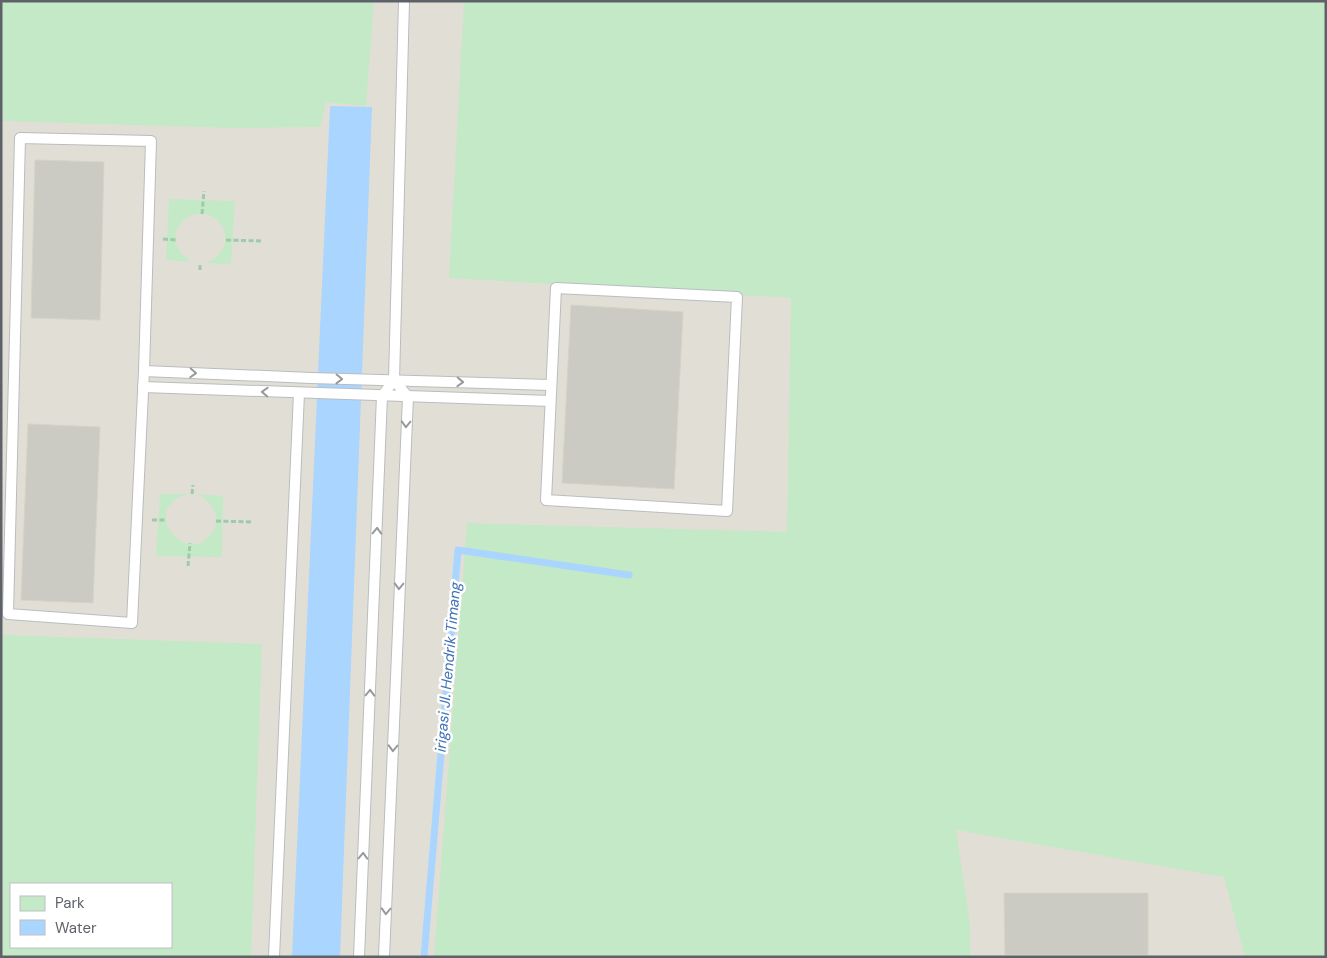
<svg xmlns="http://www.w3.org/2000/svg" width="1327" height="958" viewBox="0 0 1327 958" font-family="'DM Sans',sans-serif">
<rect width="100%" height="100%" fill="#f1efe7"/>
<path fill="#e1dfd5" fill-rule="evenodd" d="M1,1H817L1326,824V957H1ZM11,884H171V947H11Z"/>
<g fill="#c4e9c6" fill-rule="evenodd">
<path d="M1,1H374L366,106L326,102L320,127L234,128L1,121Z"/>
<path d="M464,1H1326V957H1245L1224,877L956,830L970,925V957H434L467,523L787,532L791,298L449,278Z"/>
<path d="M169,199L235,201L231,264L204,263C247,249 217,198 187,218C182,221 177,227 176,233C174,247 182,255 192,262L166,260Z"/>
<path d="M1,478L3,635L262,644L251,957H1ZM11,884H171V947H11Z"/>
<path d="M160,494H188C135,509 190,571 213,531C222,516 211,500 196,494L223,496L222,557L156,556Z"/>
</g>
<path fill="#a9d5ff" d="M330,106L372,107L340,957H292Z"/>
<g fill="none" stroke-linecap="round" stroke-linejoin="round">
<path stroke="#a9d5ff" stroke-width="7" d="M424,957L458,550L629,575"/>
</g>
<g fill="#cccbc3" stroke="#d6d2c5">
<path d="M35,160L104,162L100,320L31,318Z"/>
<path d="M571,305L683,312L674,489L562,483Z"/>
<path d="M28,424L100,427L93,603L21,600Z"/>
<path d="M1004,893H1148V955H1005Z"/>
</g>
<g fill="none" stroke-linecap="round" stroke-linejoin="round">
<g stroke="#babcc1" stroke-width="12">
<g id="lane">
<path d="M20,138L151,141L144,371L132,623L8,614Z"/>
<path d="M556,288L737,297L727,511L546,500Z"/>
<path d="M144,371L311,378L550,385"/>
<path d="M143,387L550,401"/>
<path d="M274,957L299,393"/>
<path d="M359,957L382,396L394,380L404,1"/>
<path d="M384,957L408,397L394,380"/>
</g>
</g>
<g stroke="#9ccaac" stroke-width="3" stroke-dasharray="5 2.5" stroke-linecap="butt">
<path d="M202,214L204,191"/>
<path d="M163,239L176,240"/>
<path d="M226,240L262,241"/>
<path d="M200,270V263"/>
<path d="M192,494L193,485"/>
<path d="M152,520H166"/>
<path d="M216,521L253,522"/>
<path d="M188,566L190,543"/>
</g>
<use href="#lane" stroke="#fff" stroke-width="10"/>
</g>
<defs><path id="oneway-chevron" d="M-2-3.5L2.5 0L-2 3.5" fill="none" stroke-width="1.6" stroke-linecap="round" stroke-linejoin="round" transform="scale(1.25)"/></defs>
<g stroke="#96999d">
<use href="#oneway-chevron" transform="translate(193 373) rotate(3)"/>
<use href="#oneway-chevron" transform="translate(339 379) rotate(1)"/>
<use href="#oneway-chevron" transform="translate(460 382) rotate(2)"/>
<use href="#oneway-chevron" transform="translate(265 392) rotate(-178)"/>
<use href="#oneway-chevron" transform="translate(406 424) rotate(92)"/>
<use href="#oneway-chevron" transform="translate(377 531) rotate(-88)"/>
<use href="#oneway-chevron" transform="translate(399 586) rotate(92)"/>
<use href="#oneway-chevron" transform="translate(370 693) rotate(-88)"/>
<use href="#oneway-chevron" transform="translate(393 748) rotate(92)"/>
<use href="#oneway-chevron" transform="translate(363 856) rotate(-88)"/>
<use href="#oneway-chevron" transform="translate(386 911) rotate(92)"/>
</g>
<g text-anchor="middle" stroke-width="5" stroke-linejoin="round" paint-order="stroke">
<g font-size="15" font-style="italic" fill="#4173b7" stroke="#fff">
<text transform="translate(448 667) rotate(-85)" y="5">irigasi Jl. Hendrik Timang</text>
</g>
</g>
<rect width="1327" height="958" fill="none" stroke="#5e6268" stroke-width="5"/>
<rect x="10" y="883" width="162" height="65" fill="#ffffff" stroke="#bfc0c3"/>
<rect x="20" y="896" width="25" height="15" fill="#c4e9c6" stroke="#bfc0c3"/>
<text x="55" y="908" font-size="15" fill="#5e6268">Park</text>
<rect x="20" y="920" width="25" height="15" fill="#a9d5ff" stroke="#bfc0c3"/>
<text x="55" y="933" font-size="15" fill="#5e6268">Water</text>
</svg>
